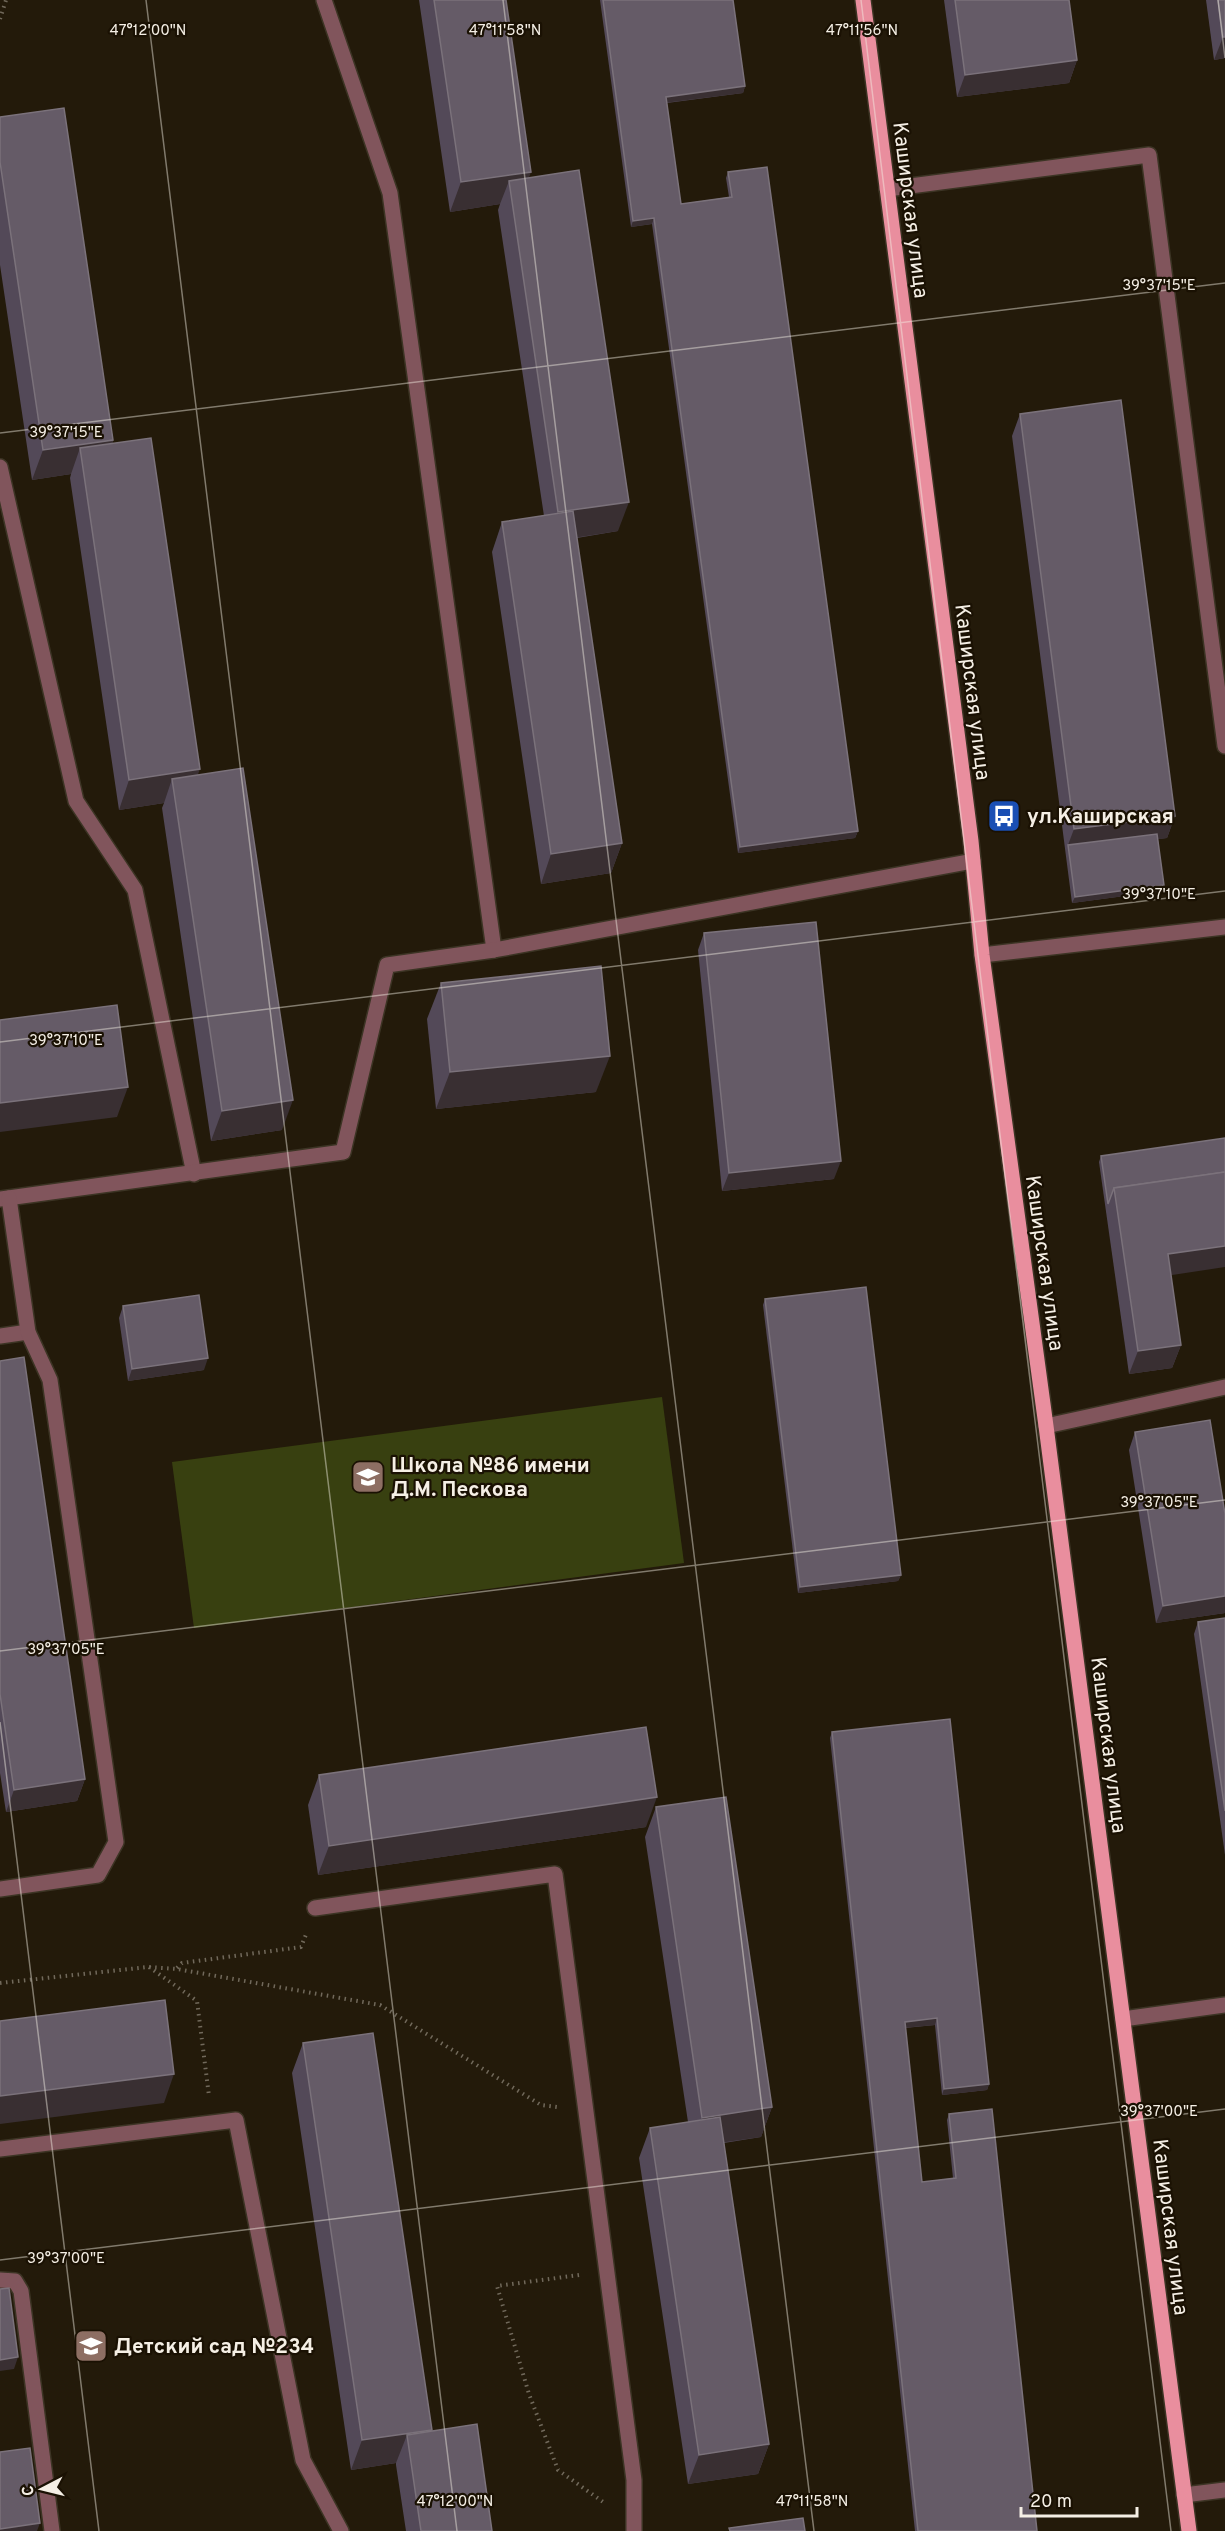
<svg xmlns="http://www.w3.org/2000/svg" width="1225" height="2531" viewBox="0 0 1225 2531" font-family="Overpass,sans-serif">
<rect width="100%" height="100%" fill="#231a0a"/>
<path fill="#384010" d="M662,1397L684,1563L194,1628L172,1462Z"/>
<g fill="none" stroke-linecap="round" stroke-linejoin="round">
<g stroke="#3c3424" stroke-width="18">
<g id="service">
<path d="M324,0L390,193L494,950"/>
<path d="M887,189L1149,155L1225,746"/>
<path d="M0,467L76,801L135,890L194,1174"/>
<path d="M982,955L1225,927"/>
<path d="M0,1199L343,1152L387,965L494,950L973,861"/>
<path d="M0,1336L28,1332"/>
<path d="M1046,1426L1225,1387"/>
<path d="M0,1889L98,1875L116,1842L50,1380L28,1332L9,1198"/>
<path d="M315,1908L555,1874L634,2480V2531"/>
<path d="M1123,2019L1225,2005"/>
<path d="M0,2149L236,2120L303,2460L341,2531"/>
<path d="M0,2280L15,2281L21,2291L52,2531"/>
<path d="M1184,2495L1225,2490"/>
</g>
</g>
<g stroke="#3c3424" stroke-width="18">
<path id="primary" d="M863,0L971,841L982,955L1046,1426L1189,2531"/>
</g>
<g stroke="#71695b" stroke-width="4" stroke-dasharray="1.5 4.5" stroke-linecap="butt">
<path d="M0,19L6,0"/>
<path d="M149,1967L197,2001L209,2096"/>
<path d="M177,1968L182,1963L301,1947L307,1932"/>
<path d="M0,1983L148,1967L177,1969L380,2005L541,2105L557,2107"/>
<path d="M579,2275L497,2286L529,2394L558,2470L606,2504"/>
</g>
<use href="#service" stroke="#81555c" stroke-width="15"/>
<use href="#primary" stroke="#e98e9e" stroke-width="15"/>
</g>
<g fill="#534958">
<path d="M419,0H506L529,177L618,531L577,538L622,843L611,873L541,884L492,552L502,522L544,516L498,210L500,204L450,212Z"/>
<path d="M600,0H733L745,86L743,93L667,103L681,204L729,197L726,178L728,172L858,831L855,838L738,853L652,224L631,227Z"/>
<path d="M944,0H1069L1077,60L1069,83L957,97Z"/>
<path d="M1206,0H1225V58L1214,60Z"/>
<path d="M0,117L113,440L112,444L198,775L282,1130L211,1141L162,808L164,803L119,810L70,478L71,474L32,480L0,265Z"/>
<path d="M1020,414L1175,816L1167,838L1158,839L1162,891L1072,903L1012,436Z"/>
<path d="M704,933L834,1179L722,1191L698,950Z"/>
<path d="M441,983L596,1092L436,1109L427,1019Z"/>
<path d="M1101,1156L1170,1275L1181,1345L1172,1368L1129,1374L1099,1162Z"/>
<path d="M765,1299L901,1575L898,1581L798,1593L763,1305Z"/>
<path d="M123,1306L204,1370L128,1381L119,1318Z"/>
<path d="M0,1361L85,1779L77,1801L6,1812L0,1773Z"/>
<path d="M1135,1432L1225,1514V1613L1156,1623L1129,1450Z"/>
<path d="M1225,1618V1855L1194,1634L1198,1622Z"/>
<path d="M832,1732L989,2084L987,2090L942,2095L935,2025L905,2028L922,2182L953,2178L947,2120L949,2114L1037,2531H915L830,1738Z"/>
<path d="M319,1775L646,1827L318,1875L308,1805Z"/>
<path d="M656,1807L772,2107L761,2137L724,2143L769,2444L758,2474L688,2484L639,2158L650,2128L688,2122L645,1837Z"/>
<path d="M303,2043L432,2430L431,2431L492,2531H406L396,2465V2463L351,2470L292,2073Z"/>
</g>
<g fill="#392f32">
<path d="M1223,37H1225V58L1214,60Z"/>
<path d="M1077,60L1069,83L957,97L965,75Z"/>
<path d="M745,86L743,93L664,103L666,97Z"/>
<path d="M531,172L521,201L509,181L500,204L450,212L461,182Z"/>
<path d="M654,218L652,224L631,227L633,221Z"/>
<path d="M113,440L103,470L80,448L71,474L32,480L43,450Z"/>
<path d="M629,502L618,531L548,542L558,512Z"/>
<path d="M200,769L189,799L172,779L164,803L119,810L129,780Z"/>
<path d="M1175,816L1167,838L1069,851L1068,845L1074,829Z"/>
<path d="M858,831L855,838L738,853L740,847Z"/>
<path d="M622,843L611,873L541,884L551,854Z"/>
<path d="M1164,885L1162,891L1072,903L1075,897Z"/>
<path d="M610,1056L596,1092L436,1109L450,1072Z"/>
<path d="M128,1087L117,1117L0,1132V1103Z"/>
<path d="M293,1100L282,1130L211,1141L222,1111Z"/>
<path d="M841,1161L834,1179L722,1191L729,1173Z"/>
<path d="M1225,1246V1267L1159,1277L1168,1254Z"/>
<path d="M1181,1345L1172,1368L1129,1374L1138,1351Z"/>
<path d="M208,1358L204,1370L128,1381L132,1369Z"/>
<path d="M901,1575L898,1581L798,1593L800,1587Z"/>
<path d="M1225,1596V1613L1156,1623L1163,1606Z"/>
<path d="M85,1779L77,1801L6,1812L14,1790Z"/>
<path d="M657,1797L646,1827L318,1875L329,1846Z"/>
<path d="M937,2018L935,2025L902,2028L905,2022Z"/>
<path d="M174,2074L164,2103L0,2124V2096Z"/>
<path d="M989,2084L987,2090L942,2095L944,2089Z"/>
<path d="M772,2107L761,2137L691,2147L702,2118Z"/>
<path d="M18,2357L14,2369L0,2371V2360Z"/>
<path d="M432,2430L421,2459L407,2435L396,2463L351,2470L362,2440Z"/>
<path d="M769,2444L758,2474L688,2484L699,2455Z"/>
<path d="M40,2523L37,2531H0V2529Z"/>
</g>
<g fill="#655b67" stroke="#7b727b" stroke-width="1.5">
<path d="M434,0H506L531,172L461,182Z"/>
<path d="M603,0H733L745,86L666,97L681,204L732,197L728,172L767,167L858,831L740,847L654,218L633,221Z"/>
<path d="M955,0H1069L1077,60L965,75Z"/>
<path d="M1218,0H1225V37H1223Z"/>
<path d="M64,108L113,440L43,450L0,162V117Z"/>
<path d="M579,170L629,502L558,512L509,181Z"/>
<path d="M1121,400L1175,816L1074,829L1020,414Z"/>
<path d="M151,438L200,769L129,780L80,448Z"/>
<path d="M573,511L622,843L551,854L502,522Z"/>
<path d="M243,768L293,1100L222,1111L172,779Z"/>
<path d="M1157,834L1164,885L1075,897L1068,845Z"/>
<path d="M816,922L841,1161L729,1173L704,933Z"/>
<path d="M601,966L610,1056L450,1072L441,983Z"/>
<path d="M117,1005L128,1087L0,1103V1020Z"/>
<path d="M1225,1138V1172L1114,1188L1108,1204L1101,1156Z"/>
<path d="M1225,1172V1246L1168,1254L1181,1345L1138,1351L1114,1188Z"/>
<path d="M866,1287L901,1575L800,1587L765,1299Z"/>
<path d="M199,1295L208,1358L132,1369L123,1306Z"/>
<path d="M24,1357L85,1779L14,1790L0,1694V1361Z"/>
<path d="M1210,1420L1225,1514V1596L1163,1606L1135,1432Z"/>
<path d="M1225,1618V1811L1198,1622Z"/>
<path d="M950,1719L989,2084L944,2089L937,2018L905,2022L922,2182L956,2178L949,2114L992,2109L1037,2531H918L872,2105L832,1732Z"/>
<path d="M646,1727L657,1797L329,1846L319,1775Z"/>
<path d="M726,1797L772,2107L702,2118L656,1807Z"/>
<path d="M165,2000L174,2074L0,2096V2021Z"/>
<path d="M373,2033L432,2430L362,2440L303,2043Z"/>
<path d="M720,2117L769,2444L699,2455L650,2128Z"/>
<path d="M9,2288L18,2357L0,2360V2289Z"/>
<path d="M477,2424L492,2531H421L407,2435Z"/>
<path d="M30,2448L40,2523L0,2529V2452Z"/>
<path d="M803,2518L805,2531H730L729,2528Z"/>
</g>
<path fill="none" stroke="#f5efe5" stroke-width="1.5" stroke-opacity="0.45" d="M146,0L457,2531M503,0L814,2531M861,0L1171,2531M1218,0L1225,58M0,433L1225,283M0,1042L1225,891M0,1651L1225,1500M0,1722L99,2531M0,2260L1225,2109"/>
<defs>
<g id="bus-square" transform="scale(1.725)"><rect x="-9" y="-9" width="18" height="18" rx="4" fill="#1a4fb4" stroke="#1a1103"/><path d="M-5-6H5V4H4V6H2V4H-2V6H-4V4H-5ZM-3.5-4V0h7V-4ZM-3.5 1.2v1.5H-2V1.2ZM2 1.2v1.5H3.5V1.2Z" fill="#fff"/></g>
<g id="school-square" transform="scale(1.725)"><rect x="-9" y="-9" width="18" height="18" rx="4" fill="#8d6e63" stroke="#1a1103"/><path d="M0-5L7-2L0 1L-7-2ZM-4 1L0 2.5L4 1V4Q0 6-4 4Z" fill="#fff"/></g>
</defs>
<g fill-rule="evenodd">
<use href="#bus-square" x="1004" y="816"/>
<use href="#school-square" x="368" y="1477"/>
<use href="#school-square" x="91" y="2346"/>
</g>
<g text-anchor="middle" stroke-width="4.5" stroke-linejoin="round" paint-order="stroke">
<g font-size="21" fill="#f5efe5" stroke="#1a1103">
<text transform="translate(911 210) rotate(83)" y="7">Каширская улица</text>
<text transform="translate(973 692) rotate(83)" y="7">Каширская улица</text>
<text transform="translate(1045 1263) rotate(82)" y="7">Каширская улица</text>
<text transform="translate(1109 1745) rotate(83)" y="7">Каширская улица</text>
<text transform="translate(1171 2227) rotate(83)" y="7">Каширская улица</text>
</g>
<g font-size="21" font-weight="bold" fill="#f5efe5" stroke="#1a1103" text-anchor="start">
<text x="1027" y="823">ул.Каширская</text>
<text x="391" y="1472">Школа №86 имени<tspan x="391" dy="24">Д.М. Пескова</tspan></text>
<text x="114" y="2353">Детский сад №234</text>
</g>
</g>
<g font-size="15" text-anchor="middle" fill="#f5efe5" stroke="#1a1103" stroke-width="4.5" stroke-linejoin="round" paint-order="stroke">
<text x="148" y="35">47°12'00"N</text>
<text x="505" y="35">47°11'58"N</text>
<text x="862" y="35">47°11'56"N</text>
<text x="1159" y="290">39°37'15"E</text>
<text x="66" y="437">39°37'15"E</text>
<text x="1159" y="899">39°37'10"E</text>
<text x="66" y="1045">39°37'10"E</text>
<text x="1159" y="1507">39°37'05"E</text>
<text x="66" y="1654">39°37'05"E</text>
<text x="1159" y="2116">39°37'00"E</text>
<text x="66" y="2263">39°37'00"E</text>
<text x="455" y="2506">47°12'00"N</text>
<text x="812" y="2506">47°11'58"N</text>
</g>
<g transform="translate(42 2489) rotate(263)" stroke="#1a1103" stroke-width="4.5" paint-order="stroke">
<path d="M0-4.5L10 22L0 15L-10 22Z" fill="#f5efe5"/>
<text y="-9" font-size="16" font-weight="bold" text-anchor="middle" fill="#f5efe5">С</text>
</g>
<path d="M1021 2507v9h116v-9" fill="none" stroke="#f5efe5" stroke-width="3"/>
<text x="1030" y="2507" font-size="18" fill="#f5efe5" stroke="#1a1103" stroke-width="4.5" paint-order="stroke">20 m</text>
</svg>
